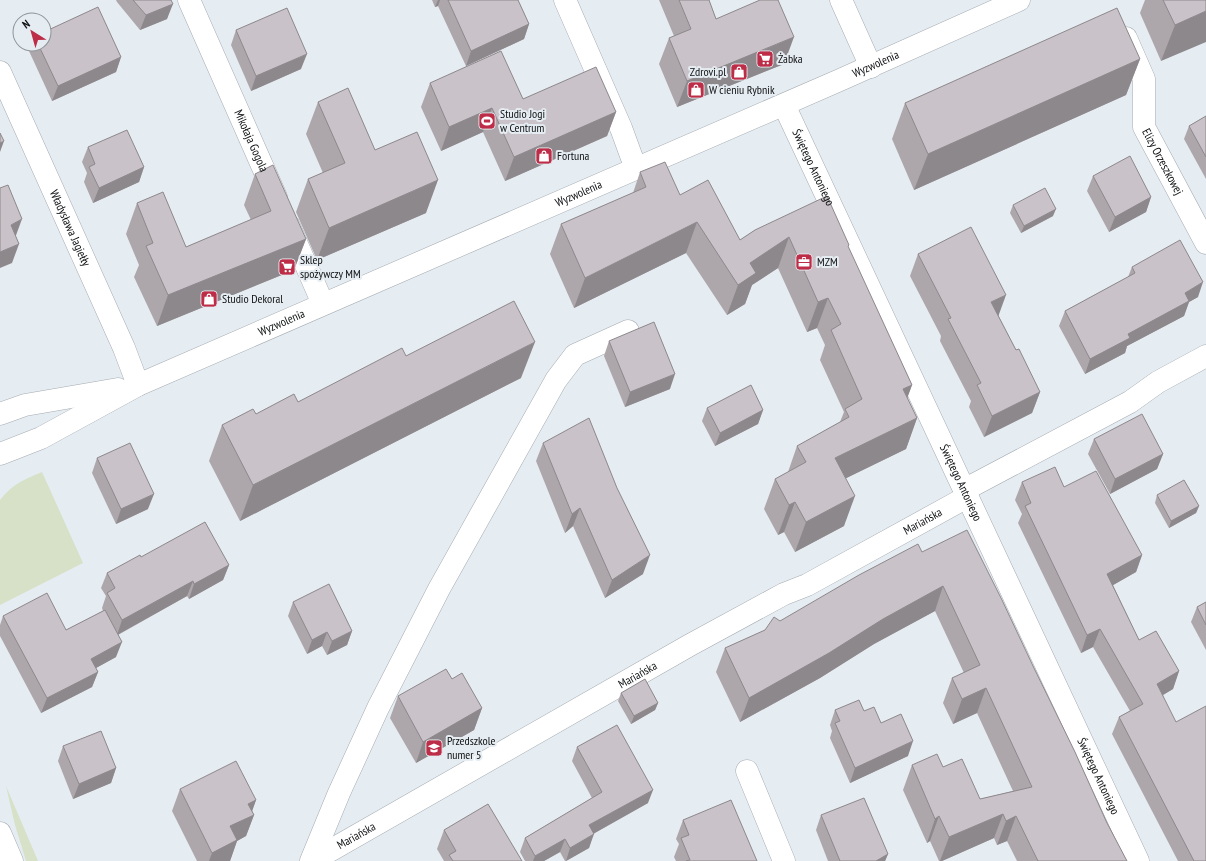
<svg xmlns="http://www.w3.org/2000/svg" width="1206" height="861" viewBox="0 0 1206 861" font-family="'PT Sans Narrow',sans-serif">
<rect width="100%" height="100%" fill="#e5ecf2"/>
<g fill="#d7e1c8">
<path d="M42,472L83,563L0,605V500C13,484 23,480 42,472Z"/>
<path d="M6,786L38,861H26L15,825Z"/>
</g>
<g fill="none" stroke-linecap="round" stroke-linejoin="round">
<g stroke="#a6acb2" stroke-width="23">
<g id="minor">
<path id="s1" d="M189,0L276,197"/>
<path d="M565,0L621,128L636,169"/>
<path d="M841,0L871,67"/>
<path id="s2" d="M1126,38L1144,79V127L1206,243"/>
<path id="s3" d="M0,72L124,348L138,385"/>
<path id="s4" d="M784,105L1138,861"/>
<path d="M289,226L323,304"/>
<path d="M964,490L1130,402L1158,382L1206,356"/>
<path d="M747,771L784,861"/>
<path d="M0,833L12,861"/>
<path d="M311,861L339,793L378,708L439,589L556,380L575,355L628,331"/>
<path id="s5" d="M312,861L690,645L784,594L807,585L967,497"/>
</g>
</g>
<g stroke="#a6acb2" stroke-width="23">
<g id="major">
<path d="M0,414L25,405L118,389"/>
<path id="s6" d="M0,454L41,438L138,385L840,80L1019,0"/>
</g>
</g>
<use href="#minor" stroke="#fff" stroke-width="22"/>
<use href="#major" stroke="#fff" stroke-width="22"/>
</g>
<g fill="#ada7ac">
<path d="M116,0H171L167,19L140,30L117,2Z"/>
<path d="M432,0H518L529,24L524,39L466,66L438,6L435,7Z"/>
<path d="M659,0H709L716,19L784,64L677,107L659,64L669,38L674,36Z"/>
<path d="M1145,0H1206L1161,61L1140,13Z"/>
<path d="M236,30L301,69L251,91L231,45Z"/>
<path d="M32,44H44L121,57L116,72L52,101L29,51Z"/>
<path d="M1140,59L1126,95L914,190L892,139L905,103Z"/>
<path d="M430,83L523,99L616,112L607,136L505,181L483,132L441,151L421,107Z"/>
<path d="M318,102L375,150L426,213L317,260L296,212L308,179L323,173L306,134Z"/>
<path d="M1206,116V179L1184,139L1189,126Z"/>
<path d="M88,147L144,167L139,182L93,203L84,182L87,173L82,162Z"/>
<path d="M640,172L680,195L740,240L755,230L848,248L912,385L907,398L917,418L906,449L846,478L844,526L795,552L784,532L778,535L764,509L775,479L788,472L797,446L840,422L844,412L820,360L825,345L817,328L807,332L778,268L752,285L745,304L727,315L686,253L574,308L550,254L561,224L633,193Z"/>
<path d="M255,174L306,239L294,270L157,326L134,277L139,265L126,234L137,203L186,247L251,220L244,205Z"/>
<path d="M1093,176L1151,197L1146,212L1109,232L1087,191Z"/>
<path d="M1013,205L1053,216L1021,233L1010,213Z"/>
<path d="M918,254L998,315L1016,350L1040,392L1032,413L984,437L969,407L971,401L940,341L941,336L910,276Z"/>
<path d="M1132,267L1198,297L1189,302L1184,316L1127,346L1125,353L1085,374L1059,326L1065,311L1128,277Z"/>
<path d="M609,341L670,389L625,407L604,356Z"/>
<path d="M406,356L521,378L240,521L209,461L222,425L298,402Z"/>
<path d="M707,408L763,410L758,424L715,446L702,421Z"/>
<path d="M1094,439L1163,454L1157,469L1110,494L1088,454Z"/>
<path d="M543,443L643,574L605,598L573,526L565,533L536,461Z"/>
<path d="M97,458L148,509L116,524L92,473Z"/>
<path d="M1022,482L1064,487L1142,555L1136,572L1113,585L1139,640L1179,671L1173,689L1163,695L1206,861H1178L1112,734L1119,717L1130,711L1093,647L1081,653L1018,523L1022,514L1015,500Z"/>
<path d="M1157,495L1199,506L1196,513L1169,528L1155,503Z"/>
<path d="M922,552L1033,666L1107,823L1127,861H1017L1007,841L997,845L994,838L942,861H939L930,841L927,843L903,790L912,765L943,767L980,799L1013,791L977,713L953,724L943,703L952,678L964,673L935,611L874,644L820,678L740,722L716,672L725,648L765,630L780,621Z"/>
<path d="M141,557L229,565L223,580L189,599L187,596L118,635L116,657L96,668L98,672L92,687L41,713L0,636V625L3,616L66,630L103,611L102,608L106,596L101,588L107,573Z"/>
<path d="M293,602L352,631L347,645L327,655L322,646L307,654L288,616Z"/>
<path d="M1206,602V650L1191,622L1197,607Z"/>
<path d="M452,679L482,708L474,730L416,763L390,718L398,696Z"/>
<path d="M621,693L658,703L655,710L631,724L618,701Z"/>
<path d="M835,710L864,711L881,723L908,756L850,783L830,738L832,731L830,725Z"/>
<path d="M63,746L116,768L111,783L73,799L58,761Z"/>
<path d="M577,747L648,803L593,834L589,848L566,861H565L560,852L544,861H525L520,852L525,838L592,798L572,761Z"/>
<path d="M180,789L256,800L252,811L254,815L246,836L237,841L230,861H197L172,811Z"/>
<path d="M821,815L888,854L885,861H828L816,830Z"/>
<path d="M683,820L757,861H676L674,857L679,844L676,839Z"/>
<path d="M444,830L522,861H444L437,849Z"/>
</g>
<g fill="#8d888c">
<path d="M438,0H440L438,6L435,7Z"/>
<path d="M173,4L167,19L140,30L146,15Z"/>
<path d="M1206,11V42L1161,61L1175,25Z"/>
<path d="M529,24L524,39L466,66L471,51Z"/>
<path d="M794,37L784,64L677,107L687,81Z"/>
<path d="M307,54L301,69L251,91L256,76Z"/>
<path d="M121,57L116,72L52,101L58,86Z"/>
<path d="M1140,59L1126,95L914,190L928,154Z"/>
<path d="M492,108L483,132L441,151L449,127Z"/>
<path d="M616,112L607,136L505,181L514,157Z"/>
<path d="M4,141L0,152V143Z"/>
<path d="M144,167L139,182L93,203L99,188Z"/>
<path d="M438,180L426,213L317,260L329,228Z"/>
<path d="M1151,197L1146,212L1109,232L1115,217Z"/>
<path d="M1056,209L1053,216L1021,233L1024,226Z"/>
<path d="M22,219L15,238L11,225Z"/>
<path d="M697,222L686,253L574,308L585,278Z"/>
<path d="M789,237L778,268L752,285L745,304L727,315L738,285L750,263Z"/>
<path d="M306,239L294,270L157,326L168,295Z"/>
<path d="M19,244L12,263L0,268V252Z"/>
<path d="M1203,282L1198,297L1189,302L1184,316L1127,346L1125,353L1085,374L1090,359L1128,334L1185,293Z"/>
<path d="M1006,295L998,317L991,302Z"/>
<path d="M828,298L817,328L807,332L818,302Z"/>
<path d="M535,342L521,378L240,521L253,485Z"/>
<path d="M675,374L670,389L625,407L630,392Z"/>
<path d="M912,385L901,415L903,389Z"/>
<path d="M1040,392L1032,413L984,437L992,416Z"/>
<path d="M763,410L758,424L715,446L720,433Z"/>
<path d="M917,418L906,449L824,489L835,458Z"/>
<path d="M1163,454L1157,469L1110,494L1115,479Z"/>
<path d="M154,494L148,509L116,524L121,509Z"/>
<path d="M855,496L844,526L795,552L806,522Z"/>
<path d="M795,502L784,532L778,535L789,505Z"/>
<path d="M1199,506L1196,513L1169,528L1171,521Z"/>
<path d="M580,508L573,526L565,533L572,514Z"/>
<path d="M650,555L643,574L605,598L612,580Z"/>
<path d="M1142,555L1136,572L1101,592L1107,574Z"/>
<path d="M229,565L223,580L189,599L194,584Z"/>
<path d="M193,581L187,596L117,635L122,620Z"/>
<path d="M943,586L935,611L874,644L820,678L740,722L749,698L883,619Z"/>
<path d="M1100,629L1093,647L1081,653L1087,635Z"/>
<path d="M352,631L347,645L327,655L332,641Z"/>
<path d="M327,632L322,646L307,654L312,640Z"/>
<path d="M122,642L116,657L85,674L91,659Z"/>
<path d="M1179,671L1173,689L1151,702L1157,684Z"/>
<path d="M98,672L92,687L41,713L47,698Z"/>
<path d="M986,688L977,713L953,724L962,699Z"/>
<path d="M658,703L655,710L631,724L634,716Z"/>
<path d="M482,708L474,730L416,763L423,742Z"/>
<path d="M913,741L908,756L850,783L855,768Z"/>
<path d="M116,768L111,783L73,799L79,784Z"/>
<path d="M653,790L648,803L584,839L589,825Z"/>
<path d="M256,800L250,817L254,815L246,836L237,841L230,861H209L212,853L230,826L248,804Z"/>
<path d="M1003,814L994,838L942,861H940L949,837Z"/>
<path d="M939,816L930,841L927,843L935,819Z"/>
<path d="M1016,816L1007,841L997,845L1006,821Z"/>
<path d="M594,834L589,848L566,861L570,848Z"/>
<path d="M565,839L560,852L544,861H533L535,856Z"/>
<path d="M888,854L885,861H876Z"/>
</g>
<g fill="#c9c2c8" stroke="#8d888c">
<path d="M133,0H171L173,4L146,15Z"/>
<path d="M448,0H518L529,24L471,51Z"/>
<path d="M679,0H709L716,19L760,0H778L794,37L687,81L669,38L691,29Z"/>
<path d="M1163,0H1206V11L1175,25Z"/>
<path d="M98,7L121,57L58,86L38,44H44V32Z"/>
<path d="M287,8L307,54L256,76L236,30Z"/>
<path d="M1117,8L1140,59L928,154L905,103Z"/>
<path d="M501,51L523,99L596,67L616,112L514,157L492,108L449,127L430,83Z"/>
<path d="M348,88L375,150L417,132L438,180L329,228L308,179L345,163L318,102Z"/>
<path d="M1206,116V157L1189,126Z"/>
<path d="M127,130L144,167L99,188L89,167L95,164L88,147Z"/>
<path d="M0,133L4,141L0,143Z"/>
<path d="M1130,156L1151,197L1115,217L1093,176Z"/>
<path d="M665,162L680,195L708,180L740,240L755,230L827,196L849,245L848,246L912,385L903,389L917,418L835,458L855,496L806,522L795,502L789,505L775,479L806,462L797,446L849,417L845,409L862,399L831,330L841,324L828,298L818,302L789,237L750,263L756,273L738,285L697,222L585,278L561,224L646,187L640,172Z"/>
<path d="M273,165L306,239L168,295L146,246L153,243L137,203L163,192L186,247L271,211L255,174Z"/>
<path d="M8,185L22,219L11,225L19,244L0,252V188Z"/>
<path d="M1045,188L1056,209L1024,226L1013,205Z"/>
<path d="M971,227L1006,295L991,302L1016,350L1019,349L1040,392L992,416L977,385L981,383L948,319L951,318L918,254Z"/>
<path d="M1180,240L1203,282L1185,293L1189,301L1128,334L1130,338L1090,359L1065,311L1135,273L1132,267Z"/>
<path d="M514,301L535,342L253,485L222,425L253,409L256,414L294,394L298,402L402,348L406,356Z"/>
<path d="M654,322L675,374L630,392L609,341Z"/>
<path d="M751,385L763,410L720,433L707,408Z"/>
<path d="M1142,414L1163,454L1115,479L1094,439Z"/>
<path d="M589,418L617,488L650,555L612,580L580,508L572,514L543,443Z"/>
<path d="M130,443L154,494L121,509L97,458Z"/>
<path d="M1055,467L1064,487L1096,471L1142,555L1107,574L1139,640L1156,631L1179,671L1157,684L1176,722L1206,706V861H1194L1119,717L1143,704L1100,629L1087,635L1025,506L1031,503L1022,482Z"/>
<path d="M1184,480L1199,506L1171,521L1157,495Z"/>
<path d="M205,522L229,565L194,584L193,581L122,620L107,593L115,588L107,573L140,555L141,557Z"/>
<path d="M967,530L1002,600L1033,666L1075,752L1107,823L1127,861H1038L1016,816L1006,821L1003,814L949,837L939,816L935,819L912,765L937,754L943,767L962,759L980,799L1032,787L986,688L962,699L952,678L980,665L943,586L883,619L829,653L749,698L725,648L765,630L774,617L780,621L859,575L918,544L922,552Z"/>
<path d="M329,584L352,631L332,641L327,632L312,640L293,602Z"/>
<path d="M47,593L66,630L105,610L122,642L91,659L98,672L47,698L3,616Z"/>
<path d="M1206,602V625L1197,607Z"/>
<path d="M446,669L452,679L462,673L482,708L423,742L398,696Z"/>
<path d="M645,679L658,703L634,716L621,693Z"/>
<path d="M859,700L864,711L874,707L881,723L901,714L913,741L855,768L835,723L840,721L835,710Z"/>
<path d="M617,725L653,790L589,825L594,834L570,848L565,839L535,856L525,838L602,792L577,747Z"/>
<path d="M101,731L116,768L79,784L63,746Z"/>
<path d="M236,761L256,800L248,804L254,815L230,826L237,840L212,853L180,789Z"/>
<path d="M864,798L888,854L876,861H840L821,815Z"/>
<path d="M731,800L757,861H686L690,860L681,838L689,835L683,820Z"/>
<path d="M488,804L522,861H453L449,855L456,851L444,830Z"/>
</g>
<defs>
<g id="supermarket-square" transform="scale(0.9)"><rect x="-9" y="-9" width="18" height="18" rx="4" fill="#bd2d48" stroke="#e5ecf2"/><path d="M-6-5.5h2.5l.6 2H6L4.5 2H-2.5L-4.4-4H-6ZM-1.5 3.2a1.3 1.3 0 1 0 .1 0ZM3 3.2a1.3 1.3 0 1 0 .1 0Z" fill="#fff"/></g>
<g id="shop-square" transform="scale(0.9)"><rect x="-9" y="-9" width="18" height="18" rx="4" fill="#bd2d48" stroke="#e5ecf2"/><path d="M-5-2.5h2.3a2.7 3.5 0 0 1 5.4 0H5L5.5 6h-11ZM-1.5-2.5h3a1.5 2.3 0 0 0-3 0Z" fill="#fff"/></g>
<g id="stadium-square" transform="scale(0.9)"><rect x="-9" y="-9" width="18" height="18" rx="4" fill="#bd2d48" stroke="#e5ecf2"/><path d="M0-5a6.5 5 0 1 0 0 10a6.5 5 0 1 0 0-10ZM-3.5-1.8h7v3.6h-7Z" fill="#fff"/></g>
<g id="office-square" transform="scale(0.9)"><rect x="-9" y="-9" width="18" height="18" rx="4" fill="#bd2d48" stroke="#e5ecf2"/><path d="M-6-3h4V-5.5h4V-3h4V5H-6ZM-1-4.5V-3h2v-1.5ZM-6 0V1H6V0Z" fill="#fff"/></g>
<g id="school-square" transform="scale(0.9)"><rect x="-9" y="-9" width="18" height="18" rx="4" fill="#bd2d48" stroke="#e5ecf2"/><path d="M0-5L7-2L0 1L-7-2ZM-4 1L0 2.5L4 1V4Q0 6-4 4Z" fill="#fff"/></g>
</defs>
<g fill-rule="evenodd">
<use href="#supermarket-square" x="765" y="59"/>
<use href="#shop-square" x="739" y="72"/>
<use href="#shop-square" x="696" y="90"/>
<use href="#stadium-square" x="487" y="121"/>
<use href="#shop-square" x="544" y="156"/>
<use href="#office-square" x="804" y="262"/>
<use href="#supermarket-square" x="287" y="267"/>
<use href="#shop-square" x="209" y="299"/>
<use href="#school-square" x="434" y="748"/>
</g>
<g text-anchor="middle" stroke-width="4" stroke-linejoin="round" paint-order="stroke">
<g font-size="12" fill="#0f1113" stroke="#e5ecf2" text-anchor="start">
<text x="778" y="63">Żabka</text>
<text x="726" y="76" text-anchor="end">Zdrovi.pl</text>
<text x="709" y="94">W cieniu Rybnik</text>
<text x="500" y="118">Studio Jogi<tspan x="500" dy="14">w Centrum</tspan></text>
<text x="557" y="160">Fortuna</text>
<text x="300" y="264">Sklep<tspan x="300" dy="14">spożywczy MM</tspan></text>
<text x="817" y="266">MZM</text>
<text x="222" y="303">Studio Dekoral</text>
<text x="447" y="745">Przedszkole<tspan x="447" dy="14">numer 5</tspan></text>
</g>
<g font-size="12" fill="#0f1113" stroke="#e5ecf2">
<text dy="4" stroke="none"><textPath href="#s6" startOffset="959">Wyzwolenia</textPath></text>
<text dy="4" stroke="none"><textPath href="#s1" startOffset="154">Mikołaja Gogola</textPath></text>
<text dy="4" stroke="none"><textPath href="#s2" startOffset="132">Elizy Orzeszkowej</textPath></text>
<text dy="4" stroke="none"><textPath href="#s4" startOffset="69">Świętego Antoniego</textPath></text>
<text dy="4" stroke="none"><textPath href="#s6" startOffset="635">Wyzwolenia</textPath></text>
<text dy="4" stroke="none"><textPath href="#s3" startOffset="171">Władysława Jagiełły</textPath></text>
<text dy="4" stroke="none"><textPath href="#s6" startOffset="311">Wyzwolenia</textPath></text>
<text dy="4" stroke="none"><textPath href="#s4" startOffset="417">Świętego Antoniego</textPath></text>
<text dy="4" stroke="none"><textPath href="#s5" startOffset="699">Mariańska</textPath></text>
<text dy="4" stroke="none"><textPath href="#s5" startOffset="375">Mariańska</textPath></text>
<text dy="4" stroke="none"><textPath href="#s4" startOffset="741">Świętego Antoniego</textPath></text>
<text dy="4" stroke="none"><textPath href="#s5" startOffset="51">Mariańska</textPath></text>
</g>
</g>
<g transform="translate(32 32) rotate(323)"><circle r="19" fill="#e5ecf2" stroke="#8f9499"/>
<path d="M0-3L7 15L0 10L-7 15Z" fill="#bd2d48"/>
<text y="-6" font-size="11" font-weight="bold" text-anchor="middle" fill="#0f1113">N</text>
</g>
</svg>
